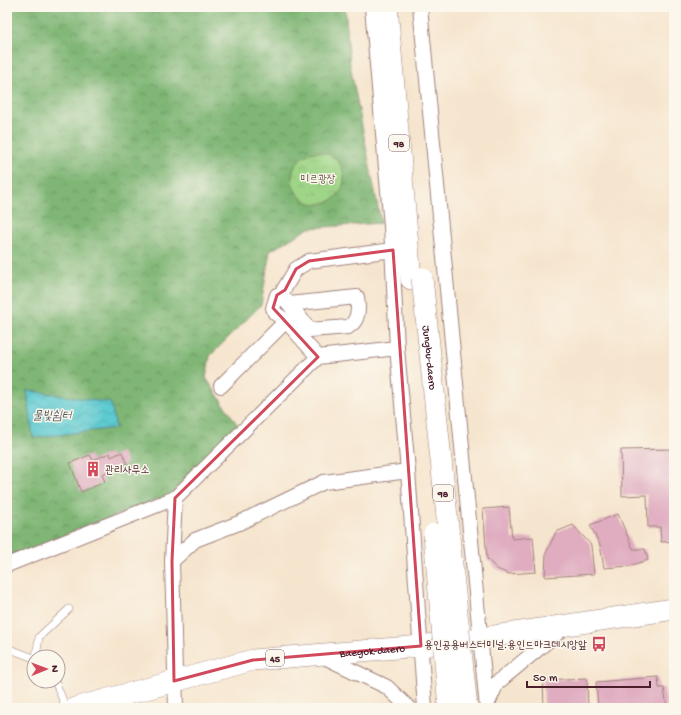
<svg xmlns="http://www.w3.org/2000/svg" width="681" height="715" viewBox="0 0 681 715" font-family="'Gochi Hand','Poor Story',sans-serif">
<defs>
<pattern id="forest-crowns" width="20" height="18" patternUnits="userSpaceOnUse"><rect width="20" height="18" fill="#7fb674"/><path d="M2 6a3 3 0 1 1 6 0M12 15a3 3 0 1 1 6 0" fill="none" stroke="#6a935f"/></pattern>
<pattern id="park-crowns" width="20" height="18" patternUnits="userSpaceOnUse"><rect width="20" height="18" fill="#9fd587"/><path d="M2 6a3 3 0 1 1 6 0M12 15a3 3 0 1 1 6 0" fill="none" stroke="#8ab675"/></pattern>
<pattern id="water-waves" width="16" height="10" patternUnits="userSpaceOnUse"><rect width="16" height="10" fill="#5dcbd1"/><path d="M0 5q4-4 8 0t8 0" fill="none" stroke="#52aeb4"/></pattern>
</defs>
<rect width="100%" height="100%" fill="#fbf7ec"/>
<filter id="ink" filterUnits="userSpaceOnUse"><feTurbulence type="fractalNoise" baseFrequency=".025" numOctaves="2"/><feDisplacementMap in="SourceGraphic" scale="8" xChannelSelector="R" yChannelSelector="G"/><feConvolveMatrix kernelMatrix="1 2 1 2 8 2 1 2 1" color-interpolation-filters="sRGB"/></filter>
<filter id="wash" filterUnits="userSpaceOnUse"><feTurbulence type="fractalNoise" baseFrequency=".012" numOctaves="4" result="noise"/><feDisplacementMap in="SourceGraphic" scale="16" xChannelSelector="R" yChannelSelector="G"/><feGaussianBlur stdDeviation="0.9" result="paint"/><feColorMatrix in="noise" values="0 0 0 0 0 0 0 0 0 0 0 0 0 0 0 0 0 1.4 0 .05"/><feComposite in="paint" operator="in"/></filter>
<g filter="url(#wash)">
<rect width="100%" height="100%" fill="#f6e5ce"/>
<path fill="url(#forest-crowns)" stroke="#646a50" d="M7,7H345L350,65L381,223L309,228L270,251L261,305L210,356L206,378L239,427L171,494L7,558Z"/>
<circle fill="url(#park-crowns)" stroke="#747a59" cx="318" cy="178" r="26"/>
<path fill="url(#water-waves)" stroke="#54757e" d="M27,390L111,403L116,428L33,438Z"/>
<g id="blocks">
<g fill="#dfacc0">
<path d="M674,449V541L661,542L660,527H648L647,495L622,496L621,450Z"/>
<path d="M122,452L127,464L102,474L105,482L81,492L70,463L90,455L93,460L110,453L111,457Z"/>
<path d="M509,507L512,539L533,537L536,572L509,574L497,569L487,559L483,509Z"/>
<path d="M618,514L633,549H645L648,560L629,566L604,568L600,545L590,525Z"/>
<path d="M573,525L591,545L594,574L545,577L546,553L556,532Z"/>
<path d="M658,677L659,688H664L667,708H598L596,682Z"/>
<path d="M587,678L588,708H544L543,680Z"/>
</g>
</g>
</g>
<g filter="url(#ink)">
<use href="#blocks" fill-opacity="0" stroke="#a0827c" stroke-width="1"/>
<g fill="none" stroke-linecap="round" stroke-linejoin="round">
<g stroke="#a0827c" stroke-width="8">
<g id="service">
<path d="M7,648L34,658"/>
<path d="M36,657L39,637L69,609"/>
<path d="M55,681L66,708"/>
</g>
</g>
<g stroke="#a0827c" stroke-width="16">
<g id="minor">
<path d="M372,7L391,226L397,348L408,471L425,708"/>
<path d="M420,7L487,708"/>
<path d="M281,294L296,269L309,261L393,250"/>
<path d="M289,304L357,297C359,308 359,321 348,327L310,330L281,294L277,295L273,308L275,313L286,321L318,357"/>
<path d="M221,386L286,321"/>
<path d="M175,498L172,561L176,708"/>
<path d="M172,561L195,540L239,523L324,482L408,471"/>
<path d="M7,565L175,498L318,357L397,348"/>
<path d="M320,655L387,687L409,708"/>
<path d="M488,703L497,683L567,625"/>
</g>
</g>
<g stroke="#a0827c" stroke-width="22">
<g id="primary">
<path d="M387,7L411,279"/>
<path id="s1" d="M75,708L253,660L421,646L481,638L674,609"/>
</g>
</g>
<use href="#service" stroke="#fff" stroke-width="7"/>
<use href="#minor" stroke="#fff" stroke-width="14"/>
<use href="#primary" stroke="#fff" stroke-width="21"/>
<g stroke="#a0827c" stroke-width="22" stroke-linecap="butt">
<g id="primary-bridge">
<path id="s2" d="M422,278L467,708"/>
<path d="M434,534L449,708"/>
</g>
</g>
<use href="#primary-bridge" stroke="#fff" stroke-width="21"/>
</g>
</g>
<path fill="none" stroke="#d1495b" stroke-width="3" stroke-linejoin="round" d="M393,250L421,646L253,660L174,681L172,561L175,498L318,357L273,308L277,295L285,290L296,269L309,261Z"/>
<defs>
<g id="building-bare" transform="scale(1.2)"><path d="M-4-6H4V6H1V3H-1V6H-4ZM-2.5-4.3h1.7v1.8h-1.7ZM.8-4.3h1.7v1.8H.8ZM-2.5-1h1.7V.8h-1.7ZM.8-1h1.7V.8H.8Z" fill="#d1495b" stroke="#fbf7ec" stroke-width="2.5" paint-order="stroke"/></g>
<g id="bus-bare" transform="scale(1.2)"><path d="M-5-6H5V4H4V6H2V4H-2V6H-4V4H-5ZM-3.5-4V0h7V-4ZM-3.5 1.2v1.5H-2V1.2ZM2 1.2v1.5H3.5V1.2Z" fill="#d1495b" stroke="#fbf7ec" stroke-width="2.5" paint-order="stroke"/></g>
</defs>
<g fill-rule="evenodd">
<use href="#building-bare" x="93" y="469"/>
<use href="#bus-bare" x="599" y="644"/>
</g>
<g text-anchor="middle" stroke-width="3" stroke-linejoin="round" paint-order="stroke">
<g fill="#fbf7ec" stroke="#7f6065" stroke-width="1">
<rect x="389" y="135" width="20" height="16" rx="3"/>
<rect x="433" y="485" width="20" height="16" rx="3"/>
<rect x="266" y="650" width="18" height="16" rx="3"/>
</g>
<g font-size="10" font-weight="bold" fill="#4a1f2b">
<text x="399" y="147">98</text>
<text x="443" y="497">98</text>
<text x="275" y="662">45</text>
</g>
<g font-size="11" fill="#645647" stroke="#fbf7ec">
<text x="318" y="182">미르광장</text>
</g>
<g font-size="11" fill="#4a1f2b" stroke="#fbf7ec">
<text dy="4" stroke="none"><textPath href="#s2" startOffset="80">Jungbu-daero</textPath></text>
<text dy="4" stroke="none"><textPath href="#s1" startOffset="304">Baegok-daero</textPath></text>
</g>
<g font-size="11" fill="#4a1f2b" stroke="#fbf7ec" text-anchor="start">
<text x="105" y="473">관리사무소</text>
<text x="587" y="648" text-anchor="end">용인공용버스터미널.용인드마크데시앙앞</text>
</g>
<g font-size="12" font-style="italic" fill="#50535d" stroke="#fbf7ec">
<text x="52" y="419">물빛쉼터</text>
</g>
</g>
<rect width="681" height="715" fill="none" stroke="#fbf7ec" stroke-width="24"/>
<g transform="translate(46 669) rotate(89)"><circle r="19" fill="#fbf7ec" stroke="#b4a19f"/>
<path d="M0-3L7 15L0 10L-7 15Z" fill="#d1495b"/>
<text y="-6" font-size="11" font-weight="bold" text-anchor="middle" fill="#4a1f2b">N</text>
</g>
<path d="M527 681v6h123v-6" fill="none" stroke="#4a1f2b" stroke-width="2"/>
<text x="533" y="681" font-size="12" fill="#4a1f2b" stroke="#fbf7ec" stroke-width="3" paint-order="stroke">50 m</text>
</svg>
